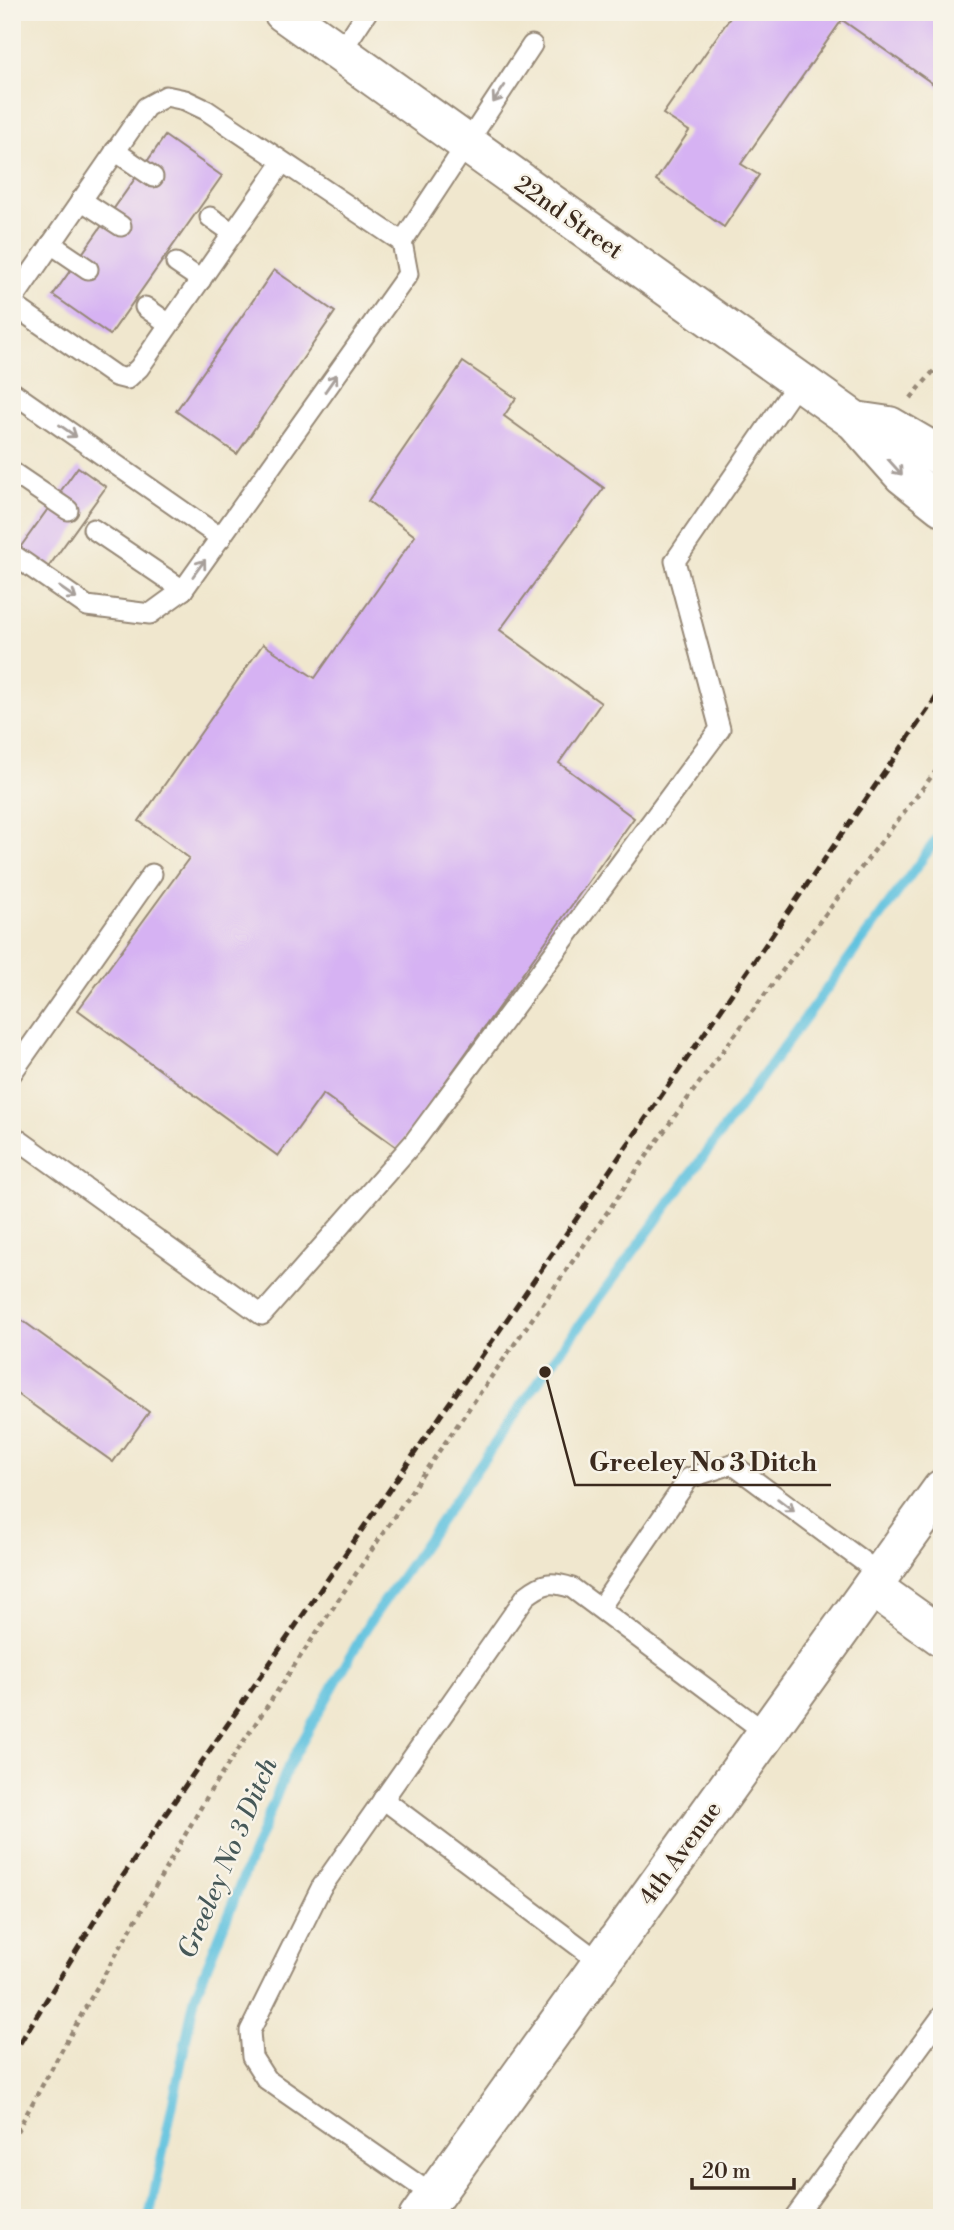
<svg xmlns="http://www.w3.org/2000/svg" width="954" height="2230" viewBox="0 0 954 2230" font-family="'Libre Bodoni',serif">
<rect width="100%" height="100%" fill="#f7f3e8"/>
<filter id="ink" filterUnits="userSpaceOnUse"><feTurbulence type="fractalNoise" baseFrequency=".0143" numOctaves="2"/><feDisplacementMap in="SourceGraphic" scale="14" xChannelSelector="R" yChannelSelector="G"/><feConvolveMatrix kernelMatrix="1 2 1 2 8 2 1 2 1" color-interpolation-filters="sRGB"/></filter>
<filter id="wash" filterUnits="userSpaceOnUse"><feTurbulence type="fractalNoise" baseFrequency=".00686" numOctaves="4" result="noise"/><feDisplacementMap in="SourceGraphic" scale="28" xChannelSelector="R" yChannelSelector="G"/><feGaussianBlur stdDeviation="1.57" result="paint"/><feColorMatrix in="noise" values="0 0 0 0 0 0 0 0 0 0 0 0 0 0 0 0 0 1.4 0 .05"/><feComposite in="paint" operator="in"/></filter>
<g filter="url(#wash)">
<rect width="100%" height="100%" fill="#f0e7ce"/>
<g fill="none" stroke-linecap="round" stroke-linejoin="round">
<path stroke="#61c2df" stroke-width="10" d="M149,2218L195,1996L288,1767L369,1623L545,1372L942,832"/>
</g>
<g id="blocks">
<g fill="#d6b2f3">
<path d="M734,12H942V90L842,20L741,164L759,175L724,227L656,180L689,131L663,114Z"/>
<path d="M165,136L222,176L110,335L53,295Z"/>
<path d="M274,270L335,312L237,454L176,411Z"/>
<path d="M463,362L516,398L504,416L604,488L500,630L601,703L559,763L634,818L398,1148L323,1094L278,1156L78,1010L189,858L139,821L263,644L315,678L415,536L368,501Z"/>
<path d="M78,467L106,487L47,569L19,549Z"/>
<path d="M12,1313L149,1412L113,1462L12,1390Z"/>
</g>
</g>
</g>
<g filter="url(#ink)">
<use href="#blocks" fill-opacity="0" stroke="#968876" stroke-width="2"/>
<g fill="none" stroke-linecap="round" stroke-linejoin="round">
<g stroke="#968876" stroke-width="23">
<g id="service">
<path d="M340,53L367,12"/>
<path d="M115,151L153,177"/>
<path d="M81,200L121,226"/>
<path d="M210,217L233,233"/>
<path d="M51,244L88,269"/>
<path d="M176,263L201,280"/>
<path d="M12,301L146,107L166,96L185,100L206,110L402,242"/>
<path d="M12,304L115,376L127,379L139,368L282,163"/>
<path d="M145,307L169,324"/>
<path d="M12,392L221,538"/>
<path d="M12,472L68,510"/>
<path d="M93,529L183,590"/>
<path d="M12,554L87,606L150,614L183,590L408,274L402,242L532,45"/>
<path d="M12,1073L152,874"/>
<path d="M12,1135L262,1315L414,1142L720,729L675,561L799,381"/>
<path d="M600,1608L689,1478L732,1464L880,1574"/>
<path d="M383,1799L601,1963"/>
<path d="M434,2196L266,2079L252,2057L250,2031L321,1888L526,1596C544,1582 551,1581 572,1588L766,1733"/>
<path d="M794,2218L942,2016"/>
</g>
</g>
<g stroke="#968876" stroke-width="42">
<path id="minor" d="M872,1587L942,1637"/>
</g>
<g stroke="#968876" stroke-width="42">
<g id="tertiary">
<path d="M283,12L855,421L903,475L942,506"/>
<path d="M855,421L889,426L942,457"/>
<path d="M418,2218L942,1489"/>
</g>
</g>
<g stroke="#968876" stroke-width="4.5" stroke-dasharray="5 5" stroke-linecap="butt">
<path d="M911,398L942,361"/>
<path d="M12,2140L88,2003L211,1790L418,1481L677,1113L800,947L942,763"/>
</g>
<use href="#service" stroke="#fff" stroke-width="19"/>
<use href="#minor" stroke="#fff" stroke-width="38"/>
<use href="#tertiary" stroke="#fff" stroke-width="38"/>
<path stroke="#3b2a1e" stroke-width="5" stroke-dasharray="10 5" stroke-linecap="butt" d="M12,2056L116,1886L942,689"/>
</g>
<defs><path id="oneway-shaft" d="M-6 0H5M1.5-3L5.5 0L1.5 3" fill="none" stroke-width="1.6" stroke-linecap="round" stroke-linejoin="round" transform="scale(1.75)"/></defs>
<g stroke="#a79f9a">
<use href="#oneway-shaft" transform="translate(499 94) rotate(124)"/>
<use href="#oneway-shaft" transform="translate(331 383) rotate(-55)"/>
<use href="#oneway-shaft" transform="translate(68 431) rotate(35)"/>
<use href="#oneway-shaft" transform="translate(895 467) rotate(48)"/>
<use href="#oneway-shaft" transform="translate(199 568) rotate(-54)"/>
<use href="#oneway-shaft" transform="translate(68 593) rotate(35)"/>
<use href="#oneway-shaft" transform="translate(786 1505) rotate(37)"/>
</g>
</g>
<g text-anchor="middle" stroke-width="5" stroke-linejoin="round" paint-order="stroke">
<g font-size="24" fill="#3b2a1e" stroke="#f7f3e8">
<text transform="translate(569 217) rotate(35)" y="8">22nd Street</text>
<text transform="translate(680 1853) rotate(-54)" y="8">4th Avenue</text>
</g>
<g font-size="26" font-style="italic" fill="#465858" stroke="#f7f3e8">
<text transform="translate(227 1858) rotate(-67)" y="9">Greeley No 3 Ditch</text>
</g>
</g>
<path fill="none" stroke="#3b2a1e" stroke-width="2.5" d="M545 1372L575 1485H831"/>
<circle fill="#3b2a1e" stroke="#f7f3e8" stroke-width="2.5" cx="545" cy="1372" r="7"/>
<g font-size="26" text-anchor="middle" font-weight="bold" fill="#3b2a1e" stroke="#f7f3e8" stroke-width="5" stroke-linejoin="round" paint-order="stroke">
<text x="703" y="1471">Greeley No 3 Ditch</text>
</g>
<rect width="954" height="2230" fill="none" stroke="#f7f3e8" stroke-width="42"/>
<path d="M692 2178v10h102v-10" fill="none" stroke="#3b2a1e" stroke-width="3.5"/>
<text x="702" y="2178" font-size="21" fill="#3b2a1e" stroke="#f7f3e8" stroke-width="5" paint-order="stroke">20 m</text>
</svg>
